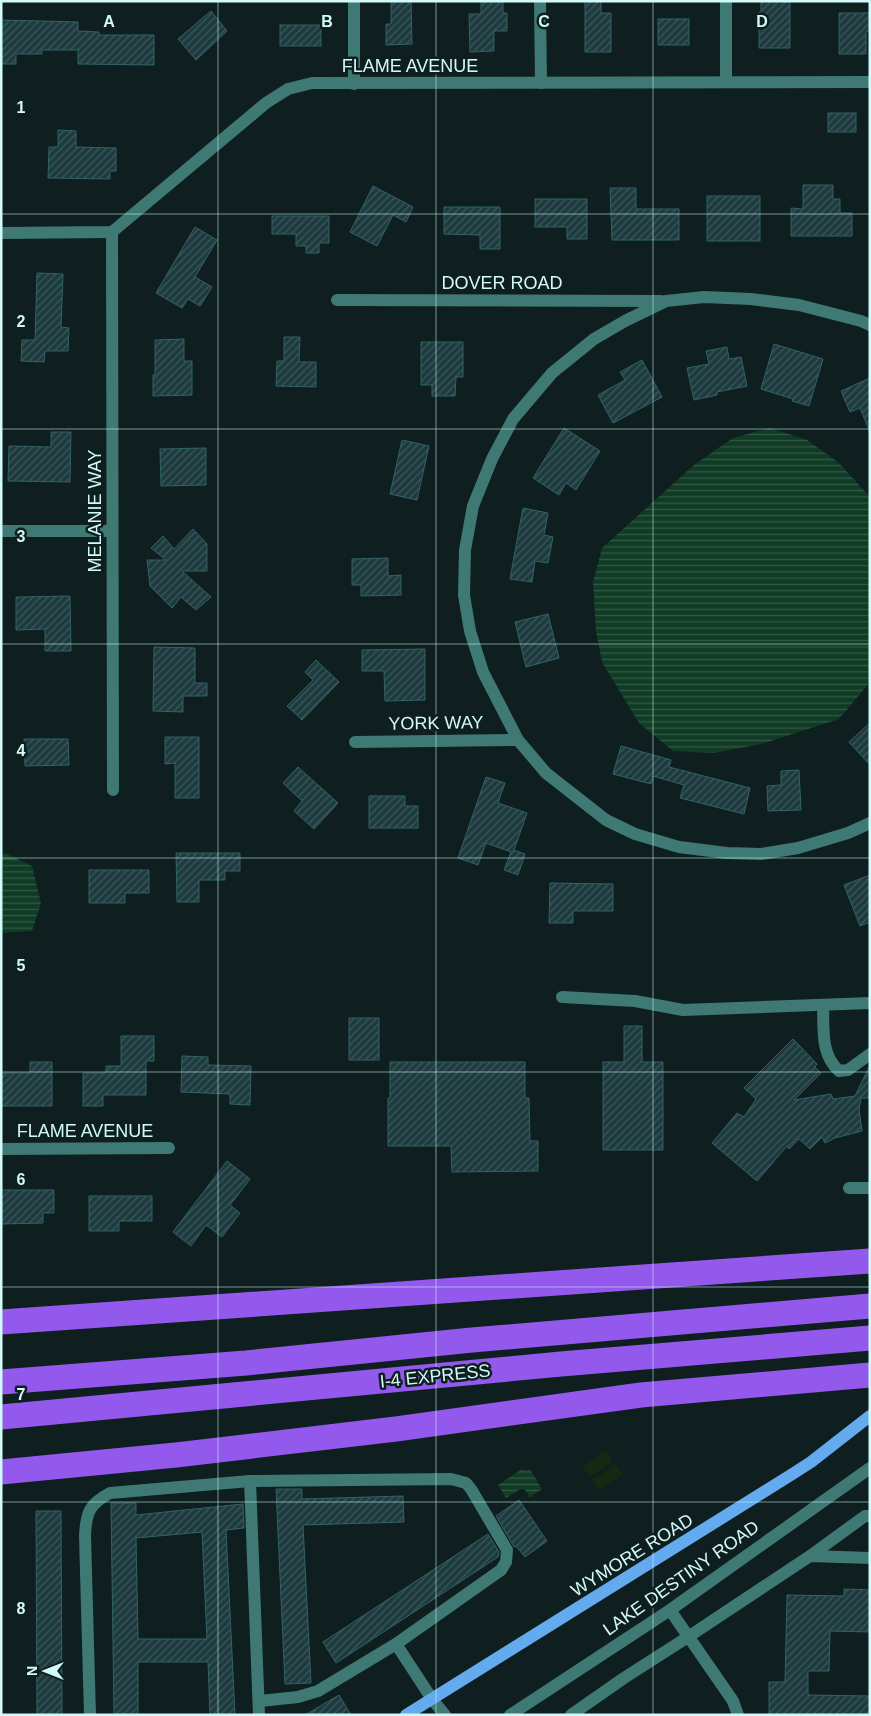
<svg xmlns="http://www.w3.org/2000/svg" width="871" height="1716" viewBox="0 0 871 1716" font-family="Helvetica,sans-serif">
<defs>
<pattern id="water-rules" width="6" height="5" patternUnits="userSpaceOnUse" patternTransform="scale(1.25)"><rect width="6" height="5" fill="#103c25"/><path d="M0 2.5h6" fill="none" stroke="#325945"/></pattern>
<pattern id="building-hatch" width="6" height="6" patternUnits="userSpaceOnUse" patternTransform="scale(1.25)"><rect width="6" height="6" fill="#1d3b3e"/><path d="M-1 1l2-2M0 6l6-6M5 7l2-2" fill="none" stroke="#3d585b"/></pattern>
</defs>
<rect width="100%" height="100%" fill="#0f1e1f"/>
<g fill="#162812">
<path d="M606,1450L613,1461L590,1477L582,1466Z"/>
<path d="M616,1464L623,1475L599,1491L592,1480Z"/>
</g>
<g fill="url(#water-rules)">
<path d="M770,428L807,440L838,462L870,497V682L839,719L762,744L713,753L673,751L639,723L602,662L596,631L593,582L602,548L694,465L733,438Z"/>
<path d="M1,854H7L32,866L41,903L32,931L1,933Z"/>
<path d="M522,1469L527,1471L530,1469L542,1489L530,1497L524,1489H520L506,1498L498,1485Z"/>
</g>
<g fill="url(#building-hatch)" stroke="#316367" fill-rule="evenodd">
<path d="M391,1H411L412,44L386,45V24H391Z"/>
<path d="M481,1H503V13H507V31H494V51L470,52L469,14H481Z"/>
<path d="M585,1H601V13H611V52H585Z"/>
<path d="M761,1H790V48H759V12H761Z"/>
<path d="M211,11L227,31L196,60L178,39Z"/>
<path d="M839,13H870V31H866V54H839Z"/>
<rect x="658" y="19" width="31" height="26"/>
<path d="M1,20L78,22V31L99,32V35H154V65L78,64V50H42V54H16V64H1Z"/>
<rect x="280" y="25" width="41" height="21"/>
<rect x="828" y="113" width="28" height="19"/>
<path d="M58,130L76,131V147L116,148V171H110V179L48,178L49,147H58Z"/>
<path d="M803,185H833V199H840V213H852V236H791V208L803,209Z"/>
<path d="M373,186L413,207L406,222L393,215L377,246L350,232Z"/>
<path d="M610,188H636V209H679V240H612Z"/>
<rect x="707" y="196" width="53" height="45"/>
<path d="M535,199H587V239H567V227H535Z"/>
<path d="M444,207H500V249H480V235L444,234Z"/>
<path d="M272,216H329V243H319V253H306V246H296V234H272Z"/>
<path d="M195,227L217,240L195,277L212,287L200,306L188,299L182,308L156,293Z"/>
<path d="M37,273L63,274L61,327L69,328L68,351H45L44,362L21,361L22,340H35Z"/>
<path d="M284,337H300L299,362H316V387L276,386L277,361H284Z"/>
<path d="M184,339V361H192V395L153,396V375H155V340Z"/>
<path d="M421,342H463V377H456L455,396H432V385H421Z"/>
<path d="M774,344L823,359L809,406L792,401L793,399L761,389Z"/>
<path d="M727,347L729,359L741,357L747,386L717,392V395L694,400L687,368L709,364L706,351Z"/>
<path d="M642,360L662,397L613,423L598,395L625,380L620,372Z"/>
<path d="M870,378V432L860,408L850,412L841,391Z"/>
<path d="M564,428L600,451L576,490L566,483L559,495L533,478Z"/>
<path d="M51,432H71L70,482L8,481L9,446L51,447Z"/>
<path d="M402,440L429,446L417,500L390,494Z"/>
<path d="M206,448V485L161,486L160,449Z"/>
<path d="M523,508L548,513L544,535L553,537L548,563L535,561L532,582L510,579Z"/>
<path d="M193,529L207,544V571H182L211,597L196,610L181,597L172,608L150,586L147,560H166L151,548L163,536L174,549Z"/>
<path d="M388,558V576L401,575V595L361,596V585H352V559Z"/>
<path d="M70,596L71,651H45V629L16,630V597Z"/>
<path d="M548,614L559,658L526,667L515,622Z"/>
<path d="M154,647L195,648V683H207V696H183V712L153,711Z"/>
<path d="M425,649V700L385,701L384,671H362V650Z"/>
<path d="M316,660L339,682L302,720L287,706L313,680L305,672Z"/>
<path d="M870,723V765L849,742Z"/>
<path d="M165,737H199V798H175V763L165,764Z"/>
<path d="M24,739H68L69,765L25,766Z"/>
<path d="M621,746L671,760L669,767L750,788L744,814L680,798L684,785L653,776L651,784L613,774Z"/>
<path d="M298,767L338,803L314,829L294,811L302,801L283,783Z"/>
<path d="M799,770L801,810L768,811L767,786L781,785V771Z"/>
<path d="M486,777L505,783L498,803L527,813L514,850L525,854L518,875L504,870L511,852L486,843L478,865L458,858Z"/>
<path d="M369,796H405V806H418V828H369Z"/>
<path d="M176,853H240V871H225V880H199V902H177Z"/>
<path d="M89,870H149V893H125V903H89Z"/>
<path d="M870,875V922L860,926L844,885Z"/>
<path d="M550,883L613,884V911H573V923H549Z"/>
<rect x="349" y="1018" width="30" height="42"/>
<path d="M624,1026H642V1062H663V1150H603V1062H624Z"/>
<path d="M121,1036H154V1061H146V1095H103V1106H83V1073H106V1066H121Z"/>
<path d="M793,1039L817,1064L815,1067L821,1073L794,1100L831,1094L833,1099L855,1096L870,1065V1098H861L859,1109L862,1131L835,1138L825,1143L822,1137L810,1149L799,1139L789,1149L787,1146L757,1181L712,1143L737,1113L744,1117L756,1099L744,1088Z"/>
<path d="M182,1056L208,1057V1065L251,1066L250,1105L230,1104V1094L181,1092Z"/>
<path d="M30,1062H52V1106H1V1073H30Z"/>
<path d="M390,1062H525V1098H529L530,1141H538V1171L452,1172L451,1146H388V1098H390Z"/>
<path d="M227,1161L250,1179L230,1205L240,1213L222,1237L206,1225L191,1246L173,1232Z"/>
<path d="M1,1190H54V1213H43V1223L1,1224Z"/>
<path d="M89,1196H152V1221H119V1231H89Z"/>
<path d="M276,1489H302V1499L403,1496L404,1522L303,1525L311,1683L285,1684Z"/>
<path d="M519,1500L547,1541L525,1557L516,1546L514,1547L496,1516Z"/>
<path d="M111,1503H136V1515L243,1504L244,1528L226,1530L235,1715H210L208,1662H138V1715H114ZM202,1532L207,1639H138L136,1538Z"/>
<path d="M36,1511H61L62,1715H37Z"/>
<path d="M488,1534L499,1552L498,1557L336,1663L323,1642Z"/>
<path d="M844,1589L870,1590V1632L830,1631L829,1671H808V1695L870,1696V1715H769V1682H785L787,1595L844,1596Z"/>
<path d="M339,1695L351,1715H305Z"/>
</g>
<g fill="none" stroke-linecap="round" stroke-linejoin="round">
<g stroke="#3f7973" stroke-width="12">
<path d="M354,1V84"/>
<path d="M540,1L541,83"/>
<path d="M726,1V82"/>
<path d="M112,232L113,790"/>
<path d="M1,233L112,232L266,103L288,89L312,83L870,82"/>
<path d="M337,300L661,301"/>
<path d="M870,325L861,321L799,305L751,299L704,297L666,301L625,321L594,339L552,373L513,419L492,459L473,506L465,550L464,595L470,631L483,672L518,740L546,773L606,820L635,834L679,847L727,853L761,854L798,848L848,833L870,823"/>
<path d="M1,531H112"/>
<path d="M355,742L518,740"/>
<path d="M562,997L635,1001L683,1010L870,1003"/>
<path d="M823,1005C824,1028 820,1054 839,1071L848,1070L870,1054"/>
<path d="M1,1149L169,1148"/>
<path d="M849,1188H870"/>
<path d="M250,1481L259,1715"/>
<path d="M810,1556L865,1516H870"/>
<path d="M670,1610L733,1701L738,1715"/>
<path d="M396,1644L432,1699L445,1715"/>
<path d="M90,1715L85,1536C86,1513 89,1504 110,1493L250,1481L451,1479L466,1483L471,1489L507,1550L506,1562L501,1570L396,1644L318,1691L298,1697L260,1701"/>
<path d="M510,1715L670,1610L870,1468"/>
<path d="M571,1715L624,1678L688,1637L810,1556L870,1558"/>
</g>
<path stroke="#64aaee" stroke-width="12" d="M406,1715L794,1473L811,1462L870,1416"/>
<g stroke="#9359ed" stroke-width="25">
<path d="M1,1322L870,1261"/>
<path d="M1,1382L246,1363L472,1340L870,1306"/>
<path d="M1,1417L561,1364L870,1338"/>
<path d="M1,1472L176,1455L396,1429L641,1395L870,1375"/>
</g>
</g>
<path fill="none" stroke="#d1faf9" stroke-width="1" stroke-opacity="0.55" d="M218,1V1715M436,1V1715M653,1V1715M1,214H870M1,429H870M1,644H870M1,858H870M1,1072H870M1,1287H870M1,1502H870"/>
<g text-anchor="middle" stroke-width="5" stroke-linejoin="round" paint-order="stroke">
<g font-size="18" fill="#d1faf9" stroke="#0f1e1f">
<text x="410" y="72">FLAME AVENUE</text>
<text x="502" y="289">DOVER ROAD</text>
<text transform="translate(95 511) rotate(-90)" y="6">MELANIE WAY</text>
<text transform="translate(436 723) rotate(-1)" y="6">YORK WAY</text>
<text x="85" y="1137">FLAME AVENUE</text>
<text transform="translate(435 1376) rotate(-6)" y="6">I-4 EXPRESS</text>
<text transform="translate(632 1555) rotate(-32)" y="6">WYMORE ROAD</text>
<text transform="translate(681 1578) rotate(-35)" y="6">LAKE DESTINY ROAD</text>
</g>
</g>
<g font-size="16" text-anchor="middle" font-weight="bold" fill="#d1faf9" stroke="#0f1e1f" stroke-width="5" stroke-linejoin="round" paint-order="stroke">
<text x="109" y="27">A</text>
<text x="327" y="27">B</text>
<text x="544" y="27">C</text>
<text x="762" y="27">D</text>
<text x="21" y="113">1</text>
<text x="21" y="327">2</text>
<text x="21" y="542">3</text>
<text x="21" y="756">4</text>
<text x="21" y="971">5</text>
<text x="21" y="1185">6</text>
<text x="21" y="1400">7</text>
<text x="21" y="1614">8</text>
</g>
<rect width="871" height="1716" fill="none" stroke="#d1faf9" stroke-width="5"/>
<g transform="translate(45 1671) rotate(270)" stroke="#0f1e1f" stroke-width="4" paint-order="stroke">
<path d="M0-4L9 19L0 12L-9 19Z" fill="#d1faf9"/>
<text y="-8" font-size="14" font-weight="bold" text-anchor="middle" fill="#d1faf9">N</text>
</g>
</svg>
